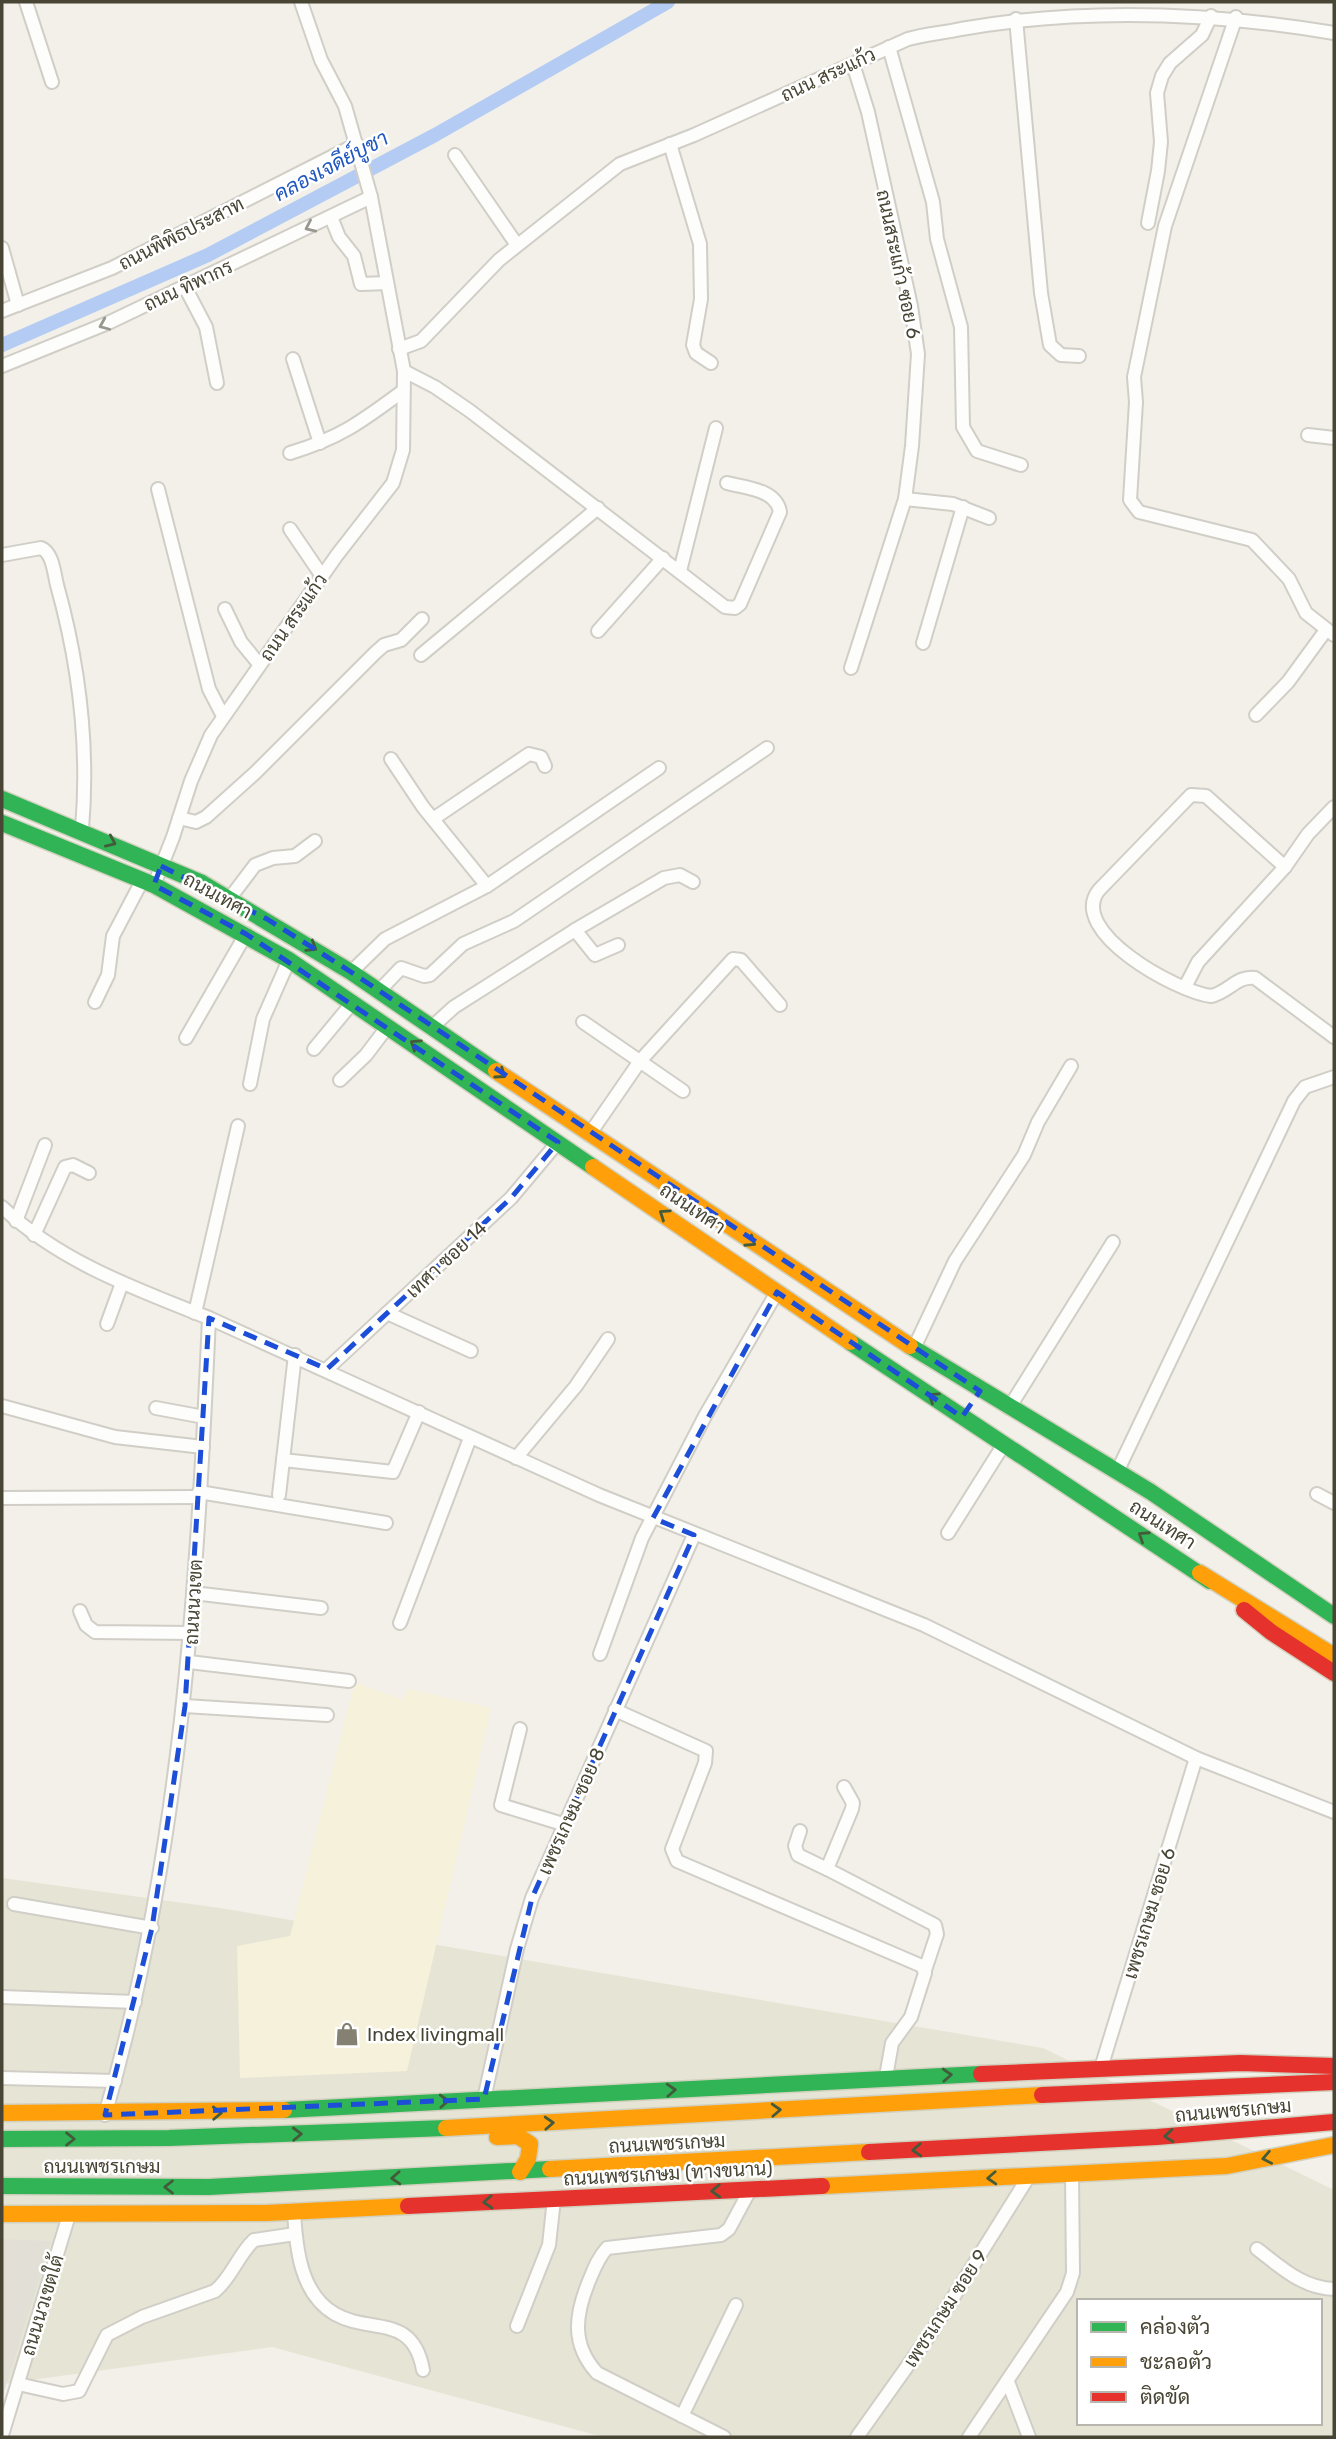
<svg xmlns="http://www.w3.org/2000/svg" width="1336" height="2439" viewBox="0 0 1336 2439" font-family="Rubik,Sarabun,sans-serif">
<rect width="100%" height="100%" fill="#f2f0e8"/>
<path fill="#e6e5d5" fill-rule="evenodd" d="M2,1878L220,1908L1043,2048L1334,2190V2437H603L272,2347L2,2384ZM1079,2301H1320V2423H1079Z"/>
<path fill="#f6f1da" d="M355,1682L403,1700L409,1689L491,1708L407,2071L240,2078L237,1946L290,1936Z"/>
<path fill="#e2dfd6" d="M2,2239L51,2241L2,2398Z"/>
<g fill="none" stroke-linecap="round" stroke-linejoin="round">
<path stroke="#b4ccf4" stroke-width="14" d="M2,345L208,255L435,135L668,2"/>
<g stroke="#d0cec6" stroke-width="16">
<g id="street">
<path d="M26,2L52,82"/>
<path d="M1236,17L1165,226L1134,377L1136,402L1130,500L1139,512L1252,540L1289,579L1306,613L1334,635"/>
<path d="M1016,19L1041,293L1050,345L1061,355L1079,356"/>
<path d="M889,47L933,202L937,239L961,327L963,427L977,451L1021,465"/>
<path d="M670,144L700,244L701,299L693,345L696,353L711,363"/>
<path d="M455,155L517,245"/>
<path d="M331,217L339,237L354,256L361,284L387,283"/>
<path d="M1148,223L1158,171L1161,142L1157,93L1162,76L1170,63L1202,35L1211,16"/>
<path d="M2,248L18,305"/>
<path d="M185,287L206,327L217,383"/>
<path d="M2,311L112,268L357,144"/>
<path d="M399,349L421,341L499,260L620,164L694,135L908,39C926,34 943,33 961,29C1086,7 1209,12 1334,33"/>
<path d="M293,359L320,443"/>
<path d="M2,366L108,323L371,197"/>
<path d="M404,371L435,387L470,411L725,607L735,608L740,604L780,512C776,489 745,488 727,483"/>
<path d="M1308,435L1334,438"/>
<path d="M290,453C340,438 361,422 403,391"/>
<path d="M158,489L209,689L223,716"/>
<path d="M905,499L953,504L989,518"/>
<path d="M290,529L322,576"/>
<path d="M2,555L41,548C53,553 54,573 57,585C79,664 89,747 82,829"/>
<path d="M680,571L716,428"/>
<path d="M225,609L241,642L259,664"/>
<path d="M598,631L663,558"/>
<path d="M923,643L963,507"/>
<path d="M421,655L598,508"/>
<path d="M851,668L905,499L912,446L918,354L911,306L868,112L853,64"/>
<path d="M1256,715L1288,682L1326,630"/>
<path d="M391,759L423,807L487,886"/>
<path d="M179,818L196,822L206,817L255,773L375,653L384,645L401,640L422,619"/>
<path d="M433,819L529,754L541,757L545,766"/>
<path d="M1285,867L1206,796L1191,795L1099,890C1066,931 1177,992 1211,996C1228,993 1237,975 1255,978L1334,1037"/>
<path d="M154,885L173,837L191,781L211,735L337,555L393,483L403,450L404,371L371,197L345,106L321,60L301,2"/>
<path d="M230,898L255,865L273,858L295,856L315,841"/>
<path d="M575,930L664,878L680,875L693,882"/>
<path d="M351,972L385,939L487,886L659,768"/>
<path d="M1185,987L1198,962L1285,867L1308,834L1334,807"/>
<path d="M379,991L401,968L424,976L430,975L463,944L514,921L767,748"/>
<path d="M95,1002L108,975L113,936L143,879"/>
<path d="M583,1022L683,1091"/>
<path d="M432,1027L454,1007L575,930L595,955L618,945"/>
<path d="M186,1038L246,934"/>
<path d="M314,1049L353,1002"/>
<path d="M340,1080L366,1055L388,1026"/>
<path d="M250,1084L263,1019L289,960"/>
<path d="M589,1135L640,1061L733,959L741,960L780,1005"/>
<path d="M2,1207C60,1262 136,1289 209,1318C197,1588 181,1854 105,2115"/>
<path d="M16,1221L45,1145"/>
<path d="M34,1235L65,1167L73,1165L89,1173"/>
<path d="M195,1313L238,1126"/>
<path d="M387,1313L471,1351"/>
<path d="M209,1318L599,1495L924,1625L1196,1758L1334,1812"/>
<path d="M107,1324L122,1283"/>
<path d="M914,1348L955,1261L1024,1155L1038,1122L1071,1066"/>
<path d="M327,1369L511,1198L558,1142"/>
<path d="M2,1406L115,1437L203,1447"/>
<path d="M156,1408L204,1417"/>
<path d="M1009,1408L1113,1242"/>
<path d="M516,1458L576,1386L608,1339"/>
<path d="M283,1460L393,1472L419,1412"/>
<path d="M1117,1472L1294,1101L1305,1087L1334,1077"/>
<path d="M199,1492L386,1523"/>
<path d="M1317,1494L1334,1503"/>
<path d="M279,1495L295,1355"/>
<path d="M2,1498L199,1497"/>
<path d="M948,1533L1004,1444"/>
<path d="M193,1593L321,1608"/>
<path d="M80,1611L86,1625L95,1632L191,1633"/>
<path d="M400,1623L470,1438"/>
<path d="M600,1654L642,1538L705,1416L777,1292"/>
<path d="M189,1662L349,1681"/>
<path d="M185,1706L327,1715"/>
<path d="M615,1710L706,1751L705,1763L672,1849L677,1861L922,1966L925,1973L911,2017L892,2043L886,2077"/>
<path d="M520,1729L501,1805L566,1825"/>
<path d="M844,1787L853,1803L852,1809L827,1869L935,1925L937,1934L925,1970"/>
<path d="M800,1831L795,1846L798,1855L827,1869"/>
<path d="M14,1904L152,1928"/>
<path d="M2,1997L135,2002"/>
<path d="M1101,2068L1196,1758"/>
<path d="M2,2078L115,2081"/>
<path d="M484,2099L517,1949L532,1898L694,1535"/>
<path d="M294,2212C296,2247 300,2294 335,2314C370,2334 413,2313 423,2370"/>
<path d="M1257,2249C1281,2267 1302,2288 1334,2289"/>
<path d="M517,2326L549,2245L554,2199"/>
<path d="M1008,2382L1029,2437"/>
<path d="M18,2384L63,2394L79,2391L107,2335L142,2317L215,2291C232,2277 238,2255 254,2240L295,2234"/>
<path d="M682,2416L736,2305"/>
<path d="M2,2435L69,2215"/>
<path d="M724,2437L597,2373C571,2344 575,2315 589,2281C594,2269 598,2258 607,2248L721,2235L729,2229L750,2190"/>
<path d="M857,2437L931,2333L1029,2176"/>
<path d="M969,2437L1067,2292L1073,2273L1072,2174"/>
</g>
</g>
<g stroke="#d2d0be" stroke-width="19">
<g id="fast">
<path d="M2,799L202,883L351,972L496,1071"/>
<path d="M2,823L154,885L289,960L593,1167"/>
<path d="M850,1342L1210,1581"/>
<path d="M910,1346L1151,1492L1334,1616"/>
<path d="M284,2110L981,2074"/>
<path d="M2,2139L169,2138L446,2128"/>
<path d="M2,2186L209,2187L550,2169"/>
</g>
</g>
<g stroke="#d2d0be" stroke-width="19">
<g id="slow">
<path d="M496,1071L910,1346"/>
<path d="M593,1167L850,1342"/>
<path d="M1200,1573L1334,1656"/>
<path d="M2,2113L284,2110"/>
<path d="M446,2128L1042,2095"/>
<path d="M497,2137L518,2136L530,2144L528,2159L520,2172"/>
<path d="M550,2169L869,2152"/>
<path d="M822,2186L1227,2166L1334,2145"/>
<path d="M2,2214L266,2213L408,2206"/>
</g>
</g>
<g stroke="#d2d0be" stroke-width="19">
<g id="jam">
<path d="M1244,1610L1271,1632L1334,1673"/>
<path d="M981,2074L1240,2063L1334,2066"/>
<path d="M1042,2095L1334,2082"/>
<path d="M869,2152L1157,2137L1334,2122"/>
<path d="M408,2206L822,2186"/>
</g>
</g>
<use href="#street" stroke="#fdfdfc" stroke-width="12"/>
<use href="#fast" stroke="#30b455" stroke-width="16"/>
<use href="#slow" stroke="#ff9f0a" stroke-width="16"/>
<use href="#jam" stroke="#e5322d" stroke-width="16"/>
</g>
<defs><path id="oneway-chevron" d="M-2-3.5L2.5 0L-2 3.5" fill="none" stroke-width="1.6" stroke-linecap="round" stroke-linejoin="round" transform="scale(1.75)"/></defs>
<g stroke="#99988e">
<use href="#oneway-chevron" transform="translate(310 227) rotate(155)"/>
<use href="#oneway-chevron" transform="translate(104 325) rotate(157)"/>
</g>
<g stroke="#435b3b">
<use href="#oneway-chevron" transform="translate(111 842) rotate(24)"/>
<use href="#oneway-chevron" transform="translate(312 947) rotate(32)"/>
<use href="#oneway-chevron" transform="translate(415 1044) rotate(-146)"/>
<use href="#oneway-chevron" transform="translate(501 1074) rotate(35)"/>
<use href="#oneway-chevron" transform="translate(664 1214) rotate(-146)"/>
<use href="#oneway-chevron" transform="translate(751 1242) rotate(33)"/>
<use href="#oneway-chevron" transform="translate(933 1397) rotate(-146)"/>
<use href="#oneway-chevron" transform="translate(1143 1536) rotate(-147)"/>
<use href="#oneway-chevron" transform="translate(947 2075) rotate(-3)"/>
<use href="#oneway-chevron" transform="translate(671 2090) rotate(-3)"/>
<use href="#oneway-chevron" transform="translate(444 2101) rotate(-3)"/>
<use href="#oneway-chevron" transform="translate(776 2110) rotate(-3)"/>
<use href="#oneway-chevron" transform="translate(217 2113) rotate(-2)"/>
<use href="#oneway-chevron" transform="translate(549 2123) rotate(-3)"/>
<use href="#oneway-chevron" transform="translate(297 2134) rotate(-2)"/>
<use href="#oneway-chevron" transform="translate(1169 2136) rotate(175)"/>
<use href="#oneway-chevron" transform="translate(70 2139)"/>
<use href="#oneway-chevron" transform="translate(917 2150) rotate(177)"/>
<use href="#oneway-chevron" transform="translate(1267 2158) rotate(169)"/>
<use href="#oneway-chevron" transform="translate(396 2178) rotate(177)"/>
<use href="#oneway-chevron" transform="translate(992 2178) rotate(177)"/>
<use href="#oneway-chevron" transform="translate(169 2187) rotate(180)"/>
<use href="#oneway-chevron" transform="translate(716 2191) rotate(178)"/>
<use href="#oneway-chevron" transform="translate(488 2202) rotate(177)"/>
</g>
<path fill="none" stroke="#1d4ed8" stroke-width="5" stroke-dasharray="14 9" stroke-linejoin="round" d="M161,866L267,919L351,972L980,1391L962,1417L777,1292L653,1518L694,1535L532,1898L484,2099L105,2115L152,1928L185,1706L209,1318L327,1369L511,1198L558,1142L246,934L154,885Z"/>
<defs>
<g id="shop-bare" transform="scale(1.89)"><path d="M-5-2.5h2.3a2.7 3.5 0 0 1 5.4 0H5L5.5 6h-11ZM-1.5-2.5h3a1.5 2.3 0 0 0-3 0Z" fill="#848173" stroke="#fff" stroke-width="2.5" paint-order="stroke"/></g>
</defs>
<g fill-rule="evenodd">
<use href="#shop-bare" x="347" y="2034"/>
</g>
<g text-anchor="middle" stroke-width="5" stroke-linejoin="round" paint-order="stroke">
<g font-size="19" fill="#484534" stroke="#fff">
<text transform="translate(828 74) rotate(-25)" y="7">ถนน สระแก้ว</text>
<text transform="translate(181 233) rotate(-27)" y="7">ถนนพิพิธประสาท</text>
<text transform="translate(899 264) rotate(78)" y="7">ถนนสระแก้ว ซอย 6</text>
<text transform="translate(188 285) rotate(-25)" y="7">ถนน ทิพากร</text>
<text transform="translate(293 617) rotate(-55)" y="7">ถนน สระแก้ว</text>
<text transform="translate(218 895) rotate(29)" y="7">ถนนเทศา</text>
<text transform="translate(693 1208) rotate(34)" y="7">ถนนเทศา</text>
<text transform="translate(446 1259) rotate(-43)" y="7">เทศา ซอย 14</text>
<text transform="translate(1163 1524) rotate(33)" y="7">ถนนเทศา</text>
<text transform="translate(193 1602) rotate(-87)" y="7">ถนนนวเขต</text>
<text transform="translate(571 1811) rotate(-66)" y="7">เพชรเกษม ซอย 8</text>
<text transform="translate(1149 1913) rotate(-73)" y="7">เพชรเกษม ซอย 6</text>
<text transform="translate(1233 2110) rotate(-5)" y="7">ถนนเพชรเกษม</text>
<text transform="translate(667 2143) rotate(-3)" y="7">ถนนเพชรเกษม</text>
<text x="102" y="2173">ถนนเพชรเกษม</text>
<text transform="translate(668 2173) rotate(-3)" y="7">ถนนเพชรเกษม (ทางขนาน)</text>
<text transform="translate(42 2305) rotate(-73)" y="7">ถนนนวเขตใต้</text>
<text transform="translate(945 2308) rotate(-57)" y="7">เพชรเกษม ซอย 9</text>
</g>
<g font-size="19" fill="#484534" stroke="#fff" text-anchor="start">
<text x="367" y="2041">Index livingmall</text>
</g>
<g font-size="21" font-style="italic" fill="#2057c1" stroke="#fff">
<text transform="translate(331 166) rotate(-28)" y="7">คลองเจดีย์บูชา</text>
</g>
</g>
<rect width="1336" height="2439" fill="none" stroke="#484534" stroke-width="7"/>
<rect x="1077" y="2299" width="245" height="126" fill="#ffffff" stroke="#b6b5ae" stroke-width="2"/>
<rect x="1091" y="2322" width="35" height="10" fill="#30b455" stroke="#b6b5ae" stroke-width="2"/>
<text x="1140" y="2334" font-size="21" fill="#484534">คล่องตัว</text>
<rect x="1091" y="2357" width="35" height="10" fill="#ff9f0a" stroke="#b6b5ae" stroke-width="2"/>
<text x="1140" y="2369" font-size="21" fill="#484534">ชะลอตัว</text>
<rect x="1091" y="2392" width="35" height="10" fill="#e5322d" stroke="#b6b5ae" stroke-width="2"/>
<text x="1140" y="2404" font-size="21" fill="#484534">ติดขัด</text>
</svg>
